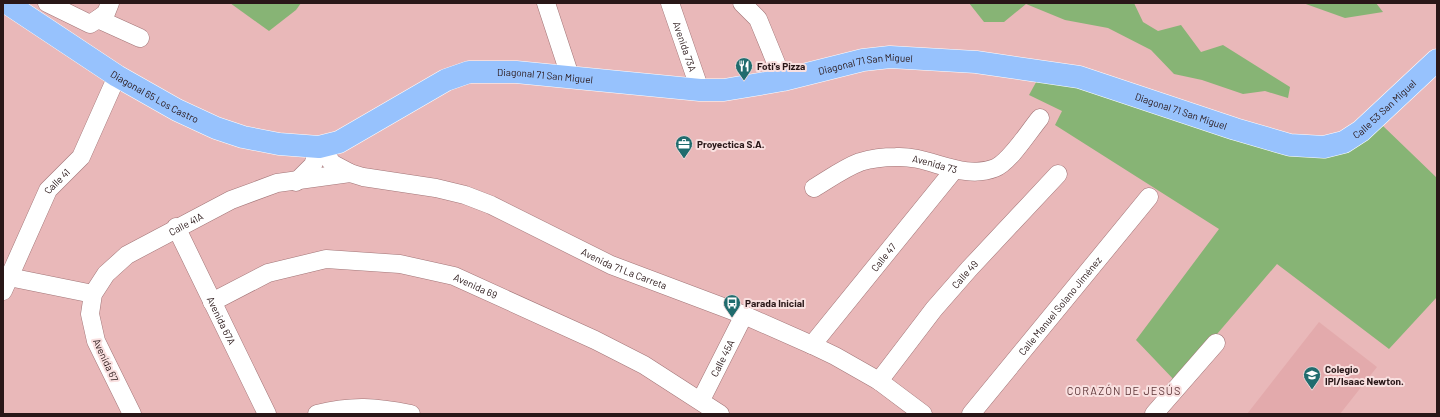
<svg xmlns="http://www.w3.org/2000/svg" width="1440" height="417" viewBox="0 0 1440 417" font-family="Barlow,sans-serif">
<rect width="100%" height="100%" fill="#e9b8b9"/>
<path fill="#e3aaac" d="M1319,322L1377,367L1340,414H1247Z"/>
<g fill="#87b475">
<path d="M230,3H301L296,10L269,31Z"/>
<path d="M969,3H1134L1143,22L1158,31L1181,25L1201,52L1223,45L1290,87L1288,98L1265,91L1243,94L1202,80L1174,74L1151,50L1108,28L1065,20L1026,4L1004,22H984Z"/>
<path d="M1303,3H1376L1383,12L1345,18Z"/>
<path d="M1040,75L1301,153L1382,125L1437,178V297L1389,349L1277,264L1176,382L1136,340L1219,229L1055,125L1062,111L1029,95Z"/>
</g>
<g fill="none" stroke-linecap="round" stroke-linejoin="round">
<g stroke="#a27577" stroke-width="19">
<g id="minor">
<path d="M47,3L90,24L98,19L140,38"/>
<path d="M546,3L570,76"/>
<path id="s1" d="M670,3L700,90"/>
<path d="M742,3L758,19L783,80"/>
<path d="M98,19L106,13L110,3"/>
<path id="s2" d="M319,147L333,164L350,173L363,177L436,188L465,195L491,205L611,265L744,315L812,345L835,356L879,381L923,414"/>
<path d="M296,182L313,165L319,147"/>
<path id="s3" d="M814,188C829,179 844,168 860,162C870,159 885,157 896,157C929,155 962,181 995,168C1010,162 1029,131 1040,118"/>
<path id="s4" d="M176,227L267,414"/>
<path d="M9,277L93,294"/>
<path id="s5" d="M3,291L48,190L81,157L117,76"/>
<path id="s6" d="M212,302L268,273L326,259L400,264L454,276L595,340L644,365L720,414"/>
<path id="s7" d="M812,345L954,170"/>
<path id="s8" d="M879,381L934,309L969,269L1058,174"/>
<path id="s9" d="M701,400L744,315"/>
<path id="s10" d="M132,414L96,341L90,314L93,294L106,274L127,255L231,200L277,183L350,173"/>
<path d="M317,414C353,405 375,407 411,414"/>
<path id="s11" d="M971,414L1149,197"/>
<path d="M1154,414L1216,343"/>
</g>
</g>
<g stroke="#fff" stroke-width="23">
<g id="major">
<path id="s12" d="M7,3L117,76L177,110L216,128L243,137L279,144L319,147L339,142L446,80L469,72H516L700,90H724L783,80L863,60L890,57L976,62L1079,77L1235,129L1290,145L1324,147L1344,142L1361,131L1437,60"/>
</g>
</g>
<use href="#minor" stroke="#fff" stroke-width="18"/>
<use href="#major" stroke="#97c2fd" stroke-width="22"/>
</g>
<defs>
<g id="restaurant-pin" transform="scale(0.9)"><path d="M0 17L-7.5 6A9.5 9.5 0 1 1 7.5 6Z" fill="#206c6e" stroke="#f9e0e0"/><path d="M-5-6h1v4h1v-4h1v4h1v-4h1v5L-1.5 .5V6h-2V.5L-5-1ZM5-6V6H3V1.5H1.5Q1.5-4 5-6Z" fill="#fff"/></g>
<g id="office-pin" transform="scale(0.9)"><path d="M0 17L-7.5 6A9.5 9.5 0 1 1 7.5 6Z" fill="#206c6e" stroke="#f9e0e0"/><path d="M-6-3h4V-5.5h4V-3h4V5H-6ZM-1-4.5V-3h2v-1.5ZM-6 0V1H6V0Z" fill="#fff"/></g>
<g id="bus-pin" transform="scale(0.9)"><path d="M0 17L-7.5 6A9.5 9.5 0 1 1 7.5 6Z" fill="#206c6e" stroke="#f9e0e0"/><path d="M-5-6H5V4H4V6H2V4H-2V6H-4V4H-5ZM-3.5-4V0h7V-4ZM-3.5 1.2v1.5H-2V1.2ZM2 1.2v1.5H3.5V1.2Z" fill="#fff"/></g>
<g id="school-pin" transform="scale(0.9)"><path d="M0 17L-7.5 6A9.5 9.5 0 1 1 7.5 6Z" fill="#206c6e" stroke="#f9e0e0"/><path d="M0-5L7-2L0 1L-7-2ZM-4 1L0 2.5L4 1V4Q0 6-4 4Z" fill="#fff"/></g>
</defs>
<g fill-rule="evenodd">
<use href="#restaurant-pin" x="744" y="66"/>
<use href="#office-pin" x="684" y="144"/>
<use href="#bus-pin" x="732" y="303"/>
<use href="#school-pin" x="1312" y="375"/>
</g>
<g text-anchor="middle" stroke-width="4" stroke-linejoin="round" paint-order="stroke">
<g font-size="10" fill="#291718" stroke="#f9e0e0">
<text dy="4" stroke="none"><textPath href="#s1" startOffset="46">Avenida 73A</textPath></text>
<text dy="4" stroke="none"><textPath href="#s12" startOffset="918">Diagonal 71 San Miguel</textPath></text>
<text dy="4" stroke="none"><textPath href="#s12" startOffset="594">Diagonal 71 San Miguel</textPath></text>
<text dy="4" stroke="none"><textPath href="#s12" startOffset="175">Diagonal 65 Los Castro</textPath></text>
<text dy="4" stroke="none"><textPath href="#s12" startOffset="1462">Calle 53 San Miguel</textPath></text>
<text dy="4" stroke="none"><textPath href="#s12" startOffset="1241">Diagonal 71 San Miguel</textPath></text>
<text dy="4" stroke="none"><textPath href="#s3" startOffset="129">Avenida 73</textPath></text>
<text dy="4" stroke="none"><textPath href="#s5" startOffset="123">Calle 41</textPath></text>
<text dy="4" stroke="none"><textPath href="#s10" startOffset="248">Calle 41A</textPath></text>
<text dy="4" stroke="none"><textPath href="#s7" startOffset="113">Calle 47</textPath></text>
<text dy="4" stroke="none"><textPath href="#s2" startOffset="334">Avenida 71 La Carreta</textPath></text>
<text dy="4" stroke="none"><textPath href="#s8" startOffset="137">Calle 49</textPath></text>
<text dy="4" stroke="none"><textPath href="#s6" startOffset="276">Avenida 69</textPath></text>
<text dy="4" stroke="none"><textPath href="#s11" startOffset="140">Calle Manuel Solano Jiménez</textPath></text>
<text dy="4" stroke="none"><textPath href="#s4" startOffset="104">Avenida 67A</textPath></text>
<text dy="4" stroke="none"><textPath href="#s9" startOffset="47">Calle 45A</textPath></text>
<text transform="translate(106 360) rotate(65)" y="4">Avenida 67</text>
</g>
<g font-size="10" font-weight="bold" fill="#291718" stroke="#f9e0e0" text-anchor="start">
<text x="757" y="70">Foti's Pizza</text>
<text x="697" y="148">Proyectica S.A.</text>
<text x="745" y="307">Parada Inicial</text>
<text x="1325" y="373">Colegio<tspan x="1325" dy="12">IPI/Isaac Newton.</tspan></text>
</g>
<g font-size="11" letter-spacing="1" fill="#60383a" stroke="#f9e0e0">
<text x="1124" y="395">CORAZÓN DE JESÚS</text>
</g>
</g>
<rect width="1440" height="417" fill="none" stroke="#291718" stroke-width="8"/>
</svg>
